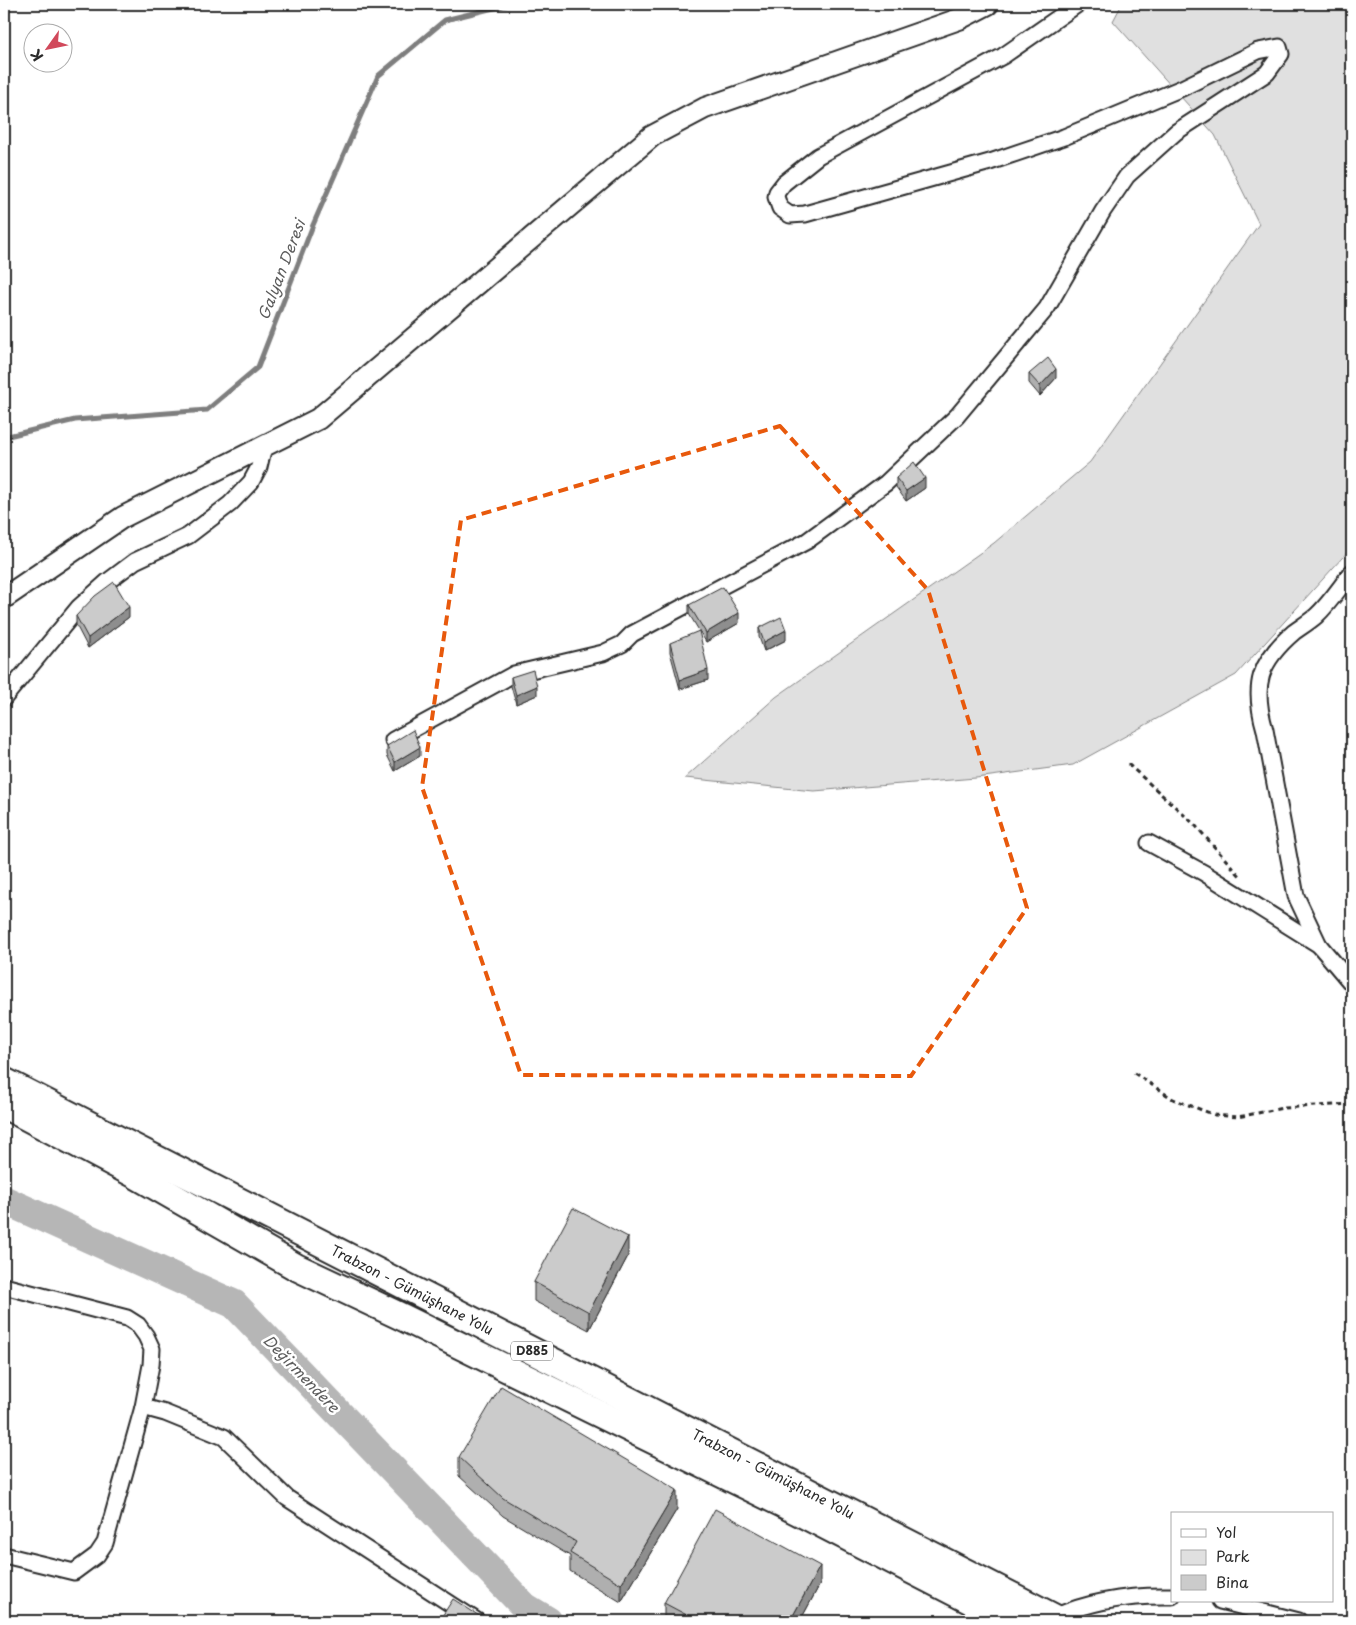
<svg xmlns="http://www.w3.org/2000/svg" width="1356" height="1625" viewBox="0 0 1356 1625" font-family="'Playpen Sans',sans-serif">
<rect width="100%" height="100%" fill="#fff"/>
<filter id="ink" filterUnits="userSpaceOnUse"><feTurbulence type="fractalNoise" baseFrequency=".02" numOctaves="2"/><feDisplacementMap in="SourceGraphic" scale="10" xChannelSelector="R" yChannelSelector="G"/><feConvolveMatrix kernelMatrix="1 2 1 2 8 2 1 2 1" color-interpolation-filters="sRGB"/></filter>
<g filter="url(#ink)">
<path fill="#e0e0e0" stroke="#868686" d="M1122,4H1352V547L1236,675L1073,765L976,778L814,791L685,778L776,697L994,543L1090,462L1259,224L1215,135L1113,21Z"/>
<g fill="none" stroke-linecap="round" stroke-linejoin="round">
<path stroke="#7e7e7e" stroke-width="5" d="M4,437L75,420L207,410L258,367L313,225L378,76L445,20L510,4"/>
<path stroke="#b6b6b6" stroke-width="29" d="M4,1200L234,1304L525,1607L548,1621"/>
<g stroke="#2b2b2b" stroke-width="19">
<g id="street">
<path d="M4,698L79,607L107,582L135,561L188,536L230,504L251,482L259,467L264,446"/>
<path d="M393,740L514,674L603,653L622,644L632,634L807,541L886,483L957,416L1047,308L1103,211L1127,176L1176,132L1267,73L1281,54L1279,47L1258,51L1182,88L1064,137L990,162L805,214L790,215L780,208L776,197L777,192L784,183L818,156L1003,56L1078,4"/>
<path d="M1149,843L1204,873L1319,945L1352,984"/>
<path d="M1319,945L1296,896L1265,730C1252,685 1259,662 1294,632C1301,627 1309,622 1316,616C1330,603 1340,587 1352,572"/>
<path d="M4,1286L127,1318L138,1325L146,1336L152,1349L151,1365L143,1407L105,1543L97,1555L74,1572L4,1555"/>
<path d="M143,1407L165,1413L224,1437L287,1498L477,1621"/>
<path d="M1220,1601L1299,1621"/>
<path d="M1054,1617C1092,1600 1130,1595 1172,1596"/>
</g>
</g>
<g stroke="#2b2b2b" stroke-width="24">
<path id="secondary" d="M4,598L123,517L318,419L652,136L705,108L959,19L988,4"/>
</g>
<g stroke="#2b2b2b" stroke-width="30">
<g id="highway">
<path d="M4,1081L1061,1621"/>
<path d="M4,1105L134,1174L296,1267L402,1317L783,1504L1010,1621"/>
</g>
</g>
<g stroke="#2b2b2b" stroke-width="3" stroke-dasharray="5 4" stroke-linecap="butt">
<path d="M1128,764L1194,824L1242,878"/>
<path d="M1134,1073L1173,1099L1215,1115L1238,1117L1283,1108L1352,1104"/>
</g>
<use href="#street" stroke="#fff" stroke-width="15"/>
<use href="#secondary" stroke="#fff" stroke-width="20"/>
<use href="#highway" stroke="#fff" stroke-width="26"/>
</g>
<g fill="#afafaf" stroke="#2b2b2b">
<path d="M1029,374L1056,378L1040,396L1029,383Z"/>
<path d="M896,478L925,488L906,501L896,487Z"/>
<path d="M689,605L739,623L706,642L689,614Z"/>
<path d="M76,616L129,617L88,648L76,625Z"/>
<path d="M759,628L786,640L764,651L759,637Z"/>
<path d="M670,643L708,680L680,689L670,652Z"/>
<path d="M511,677L537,695L516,704L511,686Z"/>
<path d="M387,746L420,756L395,771L387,755Z"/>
<path d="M628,1256L589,1330L534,1301V1282Z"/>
<path d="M459,1457L677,1509L621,1602L570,1571V1556L503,1516L459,1476Z"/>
<path d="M820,1584L800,1621H664V1603Z"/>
</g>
<g fill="#8e8e8e" stroke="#2b2b2b">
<path d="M1056,369V378L1040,396V386Z"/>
<path d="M925,478V488L906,501V491Z"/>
<path d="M129,607V617L88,648V638Z"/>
<path d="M739,613V623L706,642V633Z"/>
<path d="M786,630V640L764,651V642Z"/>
<path d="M708,670V680L680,689V680Z"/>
<path d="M537,686V695L516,704V695Z"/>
<path d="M420,747V756L395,771V762Z"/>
<path d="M628,1237V1256L589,1330V1312Z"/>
<path d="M677,1490V1509L621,1602V1584Z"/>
<path d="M820,1566V1584L800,1621H790Z"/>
</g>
<g fill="#cbcbcb" stroke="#2b2b2b">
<path d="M1048,358L1056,369L1040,386L1029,374Z"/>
<path d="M914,462L925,478L906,491L896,478Z"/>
<path d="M114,582L129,607L88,638L76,616L95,596Z"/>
<path d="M723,587L739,613L706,633L689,605Z"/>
<path d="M781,617L786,630L764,642L759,628Z"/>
<path d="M699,631L708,670L680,680L670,643Z"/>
<path d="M533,670L537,686L516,695L511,677Z"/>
<path d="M413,730L420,747L395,762L387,746Z"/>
<path d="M573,1208L628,1237L589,1312L534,1282Z"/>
<path d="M501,1386L677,1490L621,1584L570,1553L576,1542L503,1498L459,1457Z"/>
<path d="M715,1509L820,1566L790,1621H698L664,1603Z"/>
<path d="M453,1599L481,1617L479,1621H439Z"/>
</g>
</g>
<path fill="none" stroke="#e8590c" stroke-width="4" stroke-dasharray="10 6" stroke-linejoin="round" d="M780,426L928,590L1027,908L911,1076L521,1075L422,787L461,520Z"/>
<g text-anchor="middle" stroke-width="5" stroke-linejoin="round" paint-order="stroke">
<rect fill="#fff" stroke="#6b6b6b" stroke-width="1" x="511" y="1341.5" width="42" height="19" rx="4"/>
<g font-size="12" font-weight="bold" fill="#2b2b2b">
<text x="532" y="1355">D885</text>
</g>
<g font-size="14" fill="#2b2b2b" stroke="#fff">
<text transform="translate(412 1290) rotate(27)" y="5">Trabzon - Gümüşhane Yolu</text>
<text transform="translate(773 1474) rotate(27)" y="5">Trabzon - Gümüşhane Yolu</text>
</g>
<g font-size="15" font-style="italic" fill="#5c5c5c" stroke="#fff">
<text transform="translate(282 270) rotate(-69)" y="5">Galyan Deresi</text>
<text transform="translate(301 1374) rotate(46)" y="5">Değirmendere</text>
</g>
</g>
<rect width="1356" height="1625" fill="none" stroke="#fff" stroke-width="20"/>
<rect x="10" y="10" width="1336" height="1605" fill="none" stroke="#2b2b2b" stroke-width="2" filter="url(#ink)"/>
<rect x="1171" y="1512" width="162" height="90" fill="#ffffff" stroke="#aaaaaa"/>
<rect x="1181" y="1529" width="25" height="8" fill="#ffffff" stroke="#aaaaaa"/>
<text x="1216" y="1538" font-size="15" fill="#2b2b2b">Yol</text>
<rect x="1181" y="1550" width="25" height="15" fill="#e0e0e0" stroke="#aaaaaa"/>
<text x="1216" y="1562" font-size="15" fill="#2b2b2b">Park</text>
<rect x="1181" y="1575" width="25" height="15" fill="#cbcbcb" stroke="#aaaaaa"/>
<text x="1216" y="1588" font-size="15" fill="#2b2b2b">Bina</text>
<g transform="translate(48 48) rotate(237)"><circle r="24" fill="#ffffff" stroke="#aaaaaa"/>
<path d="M0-4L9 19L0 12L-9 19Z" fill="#d1495b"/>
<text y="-8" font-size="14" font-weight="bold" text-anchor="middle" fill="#2b2b2b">K</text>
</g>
</svg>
